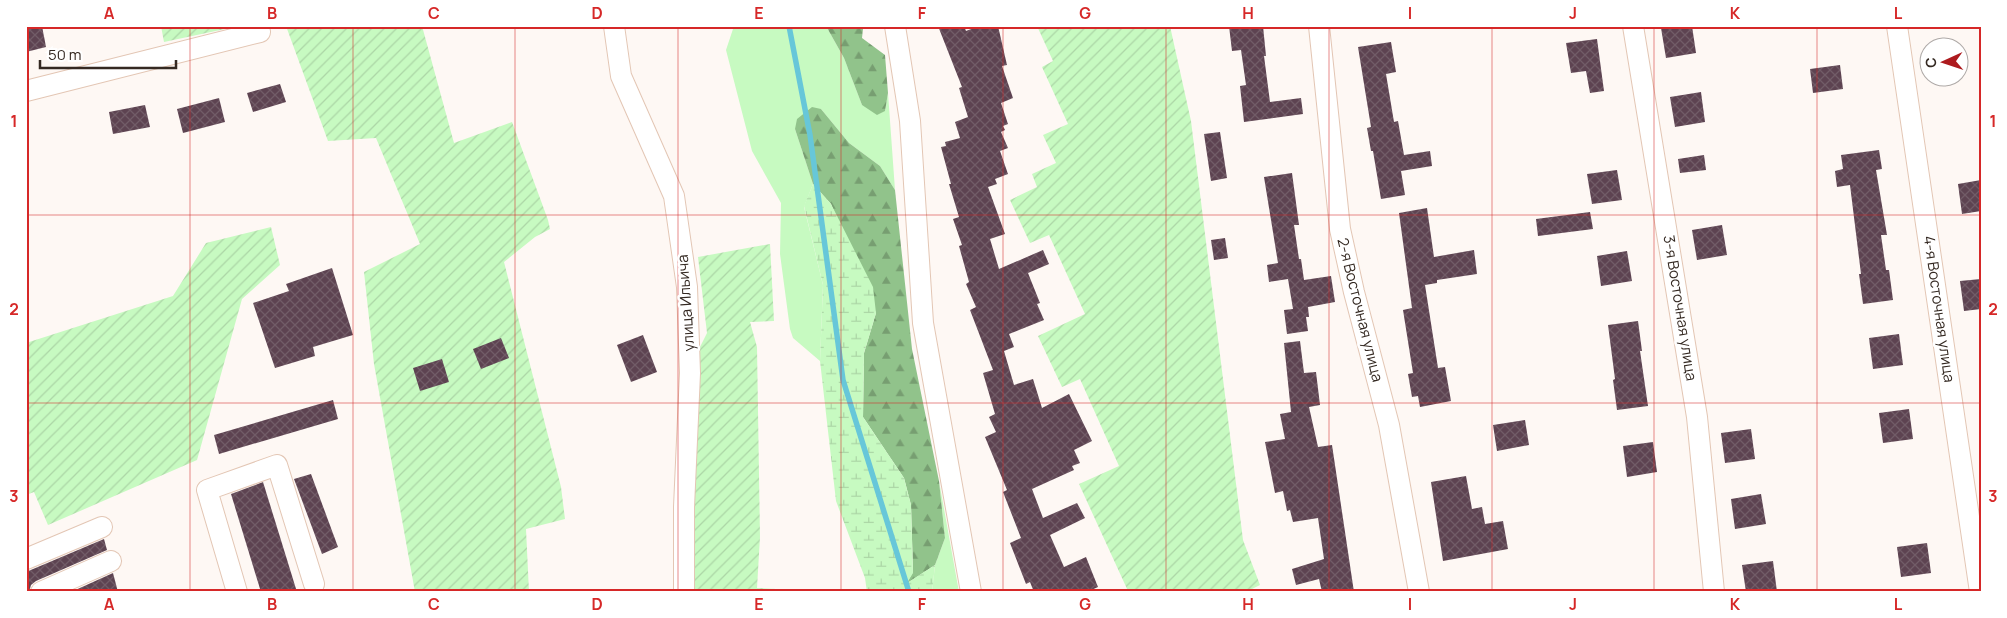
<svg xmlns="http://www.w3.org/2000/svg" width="2007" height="618" viewBox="0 0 2007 618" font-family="Manrope,sans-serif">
<defs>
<pattern id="forest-firs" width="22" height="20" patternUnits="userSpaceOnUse" patternTransform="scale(1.25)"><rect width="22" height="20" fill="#91c38b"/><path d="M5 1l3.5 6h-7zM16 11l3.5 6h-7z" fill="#779e71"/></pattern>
<pattern id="wetland-marsh" width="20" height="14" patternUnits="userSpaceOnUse" patternTransform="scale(1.25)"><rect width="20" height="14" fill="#c7fac1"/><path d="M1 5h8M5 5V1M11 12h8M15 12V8" fill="none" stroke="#acd6a6"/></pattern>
<pattern id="garden-furrows" width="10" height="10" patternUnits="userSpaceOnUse" patternTransform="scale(1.25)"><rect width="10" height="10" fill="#c7fac1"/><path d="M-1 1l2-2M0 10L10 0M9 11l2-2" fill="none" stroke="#acd6a6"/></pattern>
<pattern id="building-cross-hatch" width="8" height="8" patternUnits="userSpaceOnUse" patternTransform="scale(1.25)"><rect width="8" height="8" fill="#5d4351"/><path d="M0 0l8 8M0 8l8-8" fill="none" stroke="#715c67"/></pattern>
</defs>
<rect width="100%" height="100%" fill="#fef8f4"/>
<g fill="#c7fac1">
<path d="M734,26H826L844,58L862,105L885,111L888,93L895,190L880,166L849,143L821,109L795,129L813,184L804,207L823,285L820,361L793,338L790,329L780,254L781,203L752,151L726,50Z"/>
<path d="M939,481L959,592H932L935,565L945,538Z"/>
</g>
<g fill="url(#forest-firs)">
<path d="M826,26H868L863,29L862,38L885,55L888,93L885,111L877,115L862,105L844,58Z"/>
<path d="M812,107L821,109L849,143L880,166L895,190L912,349L939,481L945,538L935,565L906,584L913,572L911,505L904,478L863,417L864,353L876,313L831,204L813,184L795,129L797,119Z"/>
</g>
<path fill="url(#wetland-marsh)" d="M813,184L831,204L873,287L876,313L864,353L863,417L904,478L911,505L913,573L907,583L935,565L932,592H867L865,578L836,501L820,361L823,285L804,206Z"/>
<g fill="url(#garden-furrows)">
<path d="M161,26H239L164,42Z"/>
<path d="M286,26H422L454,143L512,122L548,220L550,229L535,237L504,262L561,487L565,519L526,529L529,592H415L374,364L364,272L420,244L376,138L328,141Z"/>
<path d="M1037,26H1170L1191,121L1243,540L1260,585L1246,592H1126L1128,591L1079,484L1119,466L1080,379L1062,387L1038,336L1085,314L1049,235L1030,243L1010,200L1037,187L1032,174L1056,163L1043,135L1068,124L1042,67L1053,61Z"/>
<path d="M271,227L280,265L242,299L197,460L48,525L34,492L26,495V343L173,296L206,243Z"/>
<path d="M770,244L774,321L750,322L757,347L760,537L757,588L776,589V592H689L695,357L707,333L698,257Z"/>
</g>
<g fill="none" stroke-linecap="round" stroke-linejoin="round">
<path stroke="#67c7d9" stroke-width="5.5" d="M789,26L810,135L843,380L909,592"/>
</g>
<g fill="url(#building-cross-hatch)">
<path d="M26,26H42L46,47L26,52Z"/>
<path d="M938,26H964L966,31L979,26H998L1007,65L1002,66L1013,98L1001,103L1008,124L1003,126L1005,130L1001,132L1008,148L1000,151L1008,174L995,179L997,184L988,187L1005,234L990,239L999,269L1043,250L1049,264L1028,273L1040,303L1037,304L1044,320L1009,334L1014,347L1004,351L1014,385L1033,379L1042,408L1069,394L1092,441L1074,450L1080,463L1072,466L1074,470L1032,489L1043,518L1077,503L1085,518L1050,535L1064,567L1086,557L1098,587L1087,592H1034L1030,582L1026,584L1010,543L1021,538L1003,492L1007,490L985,437L996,432L989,417L995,414L983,373L993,370L970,310L976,307L966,284L969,282L959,246L962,245L953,219L959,217L949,184H951L941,147L946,146L945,142L960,138L955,122L968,117L959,88L962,87Z"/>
<path d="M1229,26H1263L1266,56H1264L1270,102L1301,98L1303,114L1244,122L1240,86L1246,85L1241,50L1232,51Z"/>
<path d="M1670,26H1692L1696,53L1666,58L1661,28Z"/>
<path d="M1597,39L1604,91L1590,93L1586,71L1571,73L1566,43Z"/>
<path d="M1391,42L1396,72L1386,74L1394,122L1398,121L1404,155L1430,151L1432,166L1401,171L1405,195L1381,199L1373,151H1371L1367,128L1371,127L1358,47Z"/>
<path d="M1840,65L1843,89L1813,93L1810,69Z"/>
<path d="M280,84L286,102L253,112L247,93Z"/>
<path d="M1701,92L1705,122L1675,127L1670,97Z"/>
<path d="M219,98L225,122L183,133L177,109Z"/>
<path d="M145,105L150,127L113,134L109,112Z"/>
<path d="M1220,132L1227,178L1211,181L1204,134Z"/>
<path d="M1879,150L1882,169L1876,170L1887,235H1881L1886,270H1889L1893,300L1863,304L1859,274H1861L1850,185L1837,187L1835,171L1843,169L1841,155Z"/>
<path d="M1704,155L1706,170L1680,173L1678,159Z"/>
<path d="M1617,170L1622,200L1592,204L1587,174Z"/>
<path d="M1292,173L1299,225H1294L1299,259H1301L1304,280L1331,276L1335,302L1308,307L1309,317H1306L1308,331L1287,334L1284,310L1293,309L1288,279L1269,282L1267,265L1278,263L1264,177Z"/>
<path d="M1981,180V211L1962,214L1958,184Z"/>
<path d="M1427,208L1434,257L1474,250L1477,274L1437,280V283L1425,285L1438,368L1445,367L1451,401L1420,407L1418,396L1412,397L1408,374L1413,373L1403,310L1412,308L1399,213Z"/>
<path d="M1590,212L1593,229L1538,236L1536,219Z"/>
<path d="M1722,225L1727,255L1697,260L1692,230Z"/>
<path d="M1225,238L1228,258L1214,260L1211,240Z"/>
<path d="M1627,251L1632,281L1601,286L1597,256Z"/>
<path d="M332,268L353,335L313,347L315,356L275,368L253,303L289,291L286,284Z"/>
<path d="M1981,279V309L1964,311L1960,281Z"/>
<path d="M1638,321L1642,351H1640L1648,406L1617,410L1613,380L1615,379L1608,325Z"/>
<path d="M1899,334L1903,365L1873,369L1869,338Z"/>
<path d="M643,335L657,372L631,382L617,345Z"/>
<path d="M501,338L509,358L481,369L473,349Z"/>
<path d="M1300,341L1304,373L1316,372L1320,405L1309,407L1318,447L1332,445L1354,592H1322L1319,579L1296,585L1292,569L1324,559L1318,518L1293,522L1290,510L1287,511L1283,491L1275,493L1265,442L1285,439L1280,414L1291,412L1284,343Z"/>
<path d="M442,359L449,382L420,391L413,368Z"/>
<path d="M333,400L338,419L219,454L214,435Z"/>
<path d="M1909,409L1913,439L1883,443L1879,413Z"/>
<path d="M1525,420L1529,445L1497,451L1493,425Z"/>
<path d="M1751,429L1755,459L1725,463L1721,433Z"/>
<path d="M1653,442L1657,472L1627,477L1623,446Z"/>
<path d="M311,474L338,547L322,554L294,479Z"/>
<path d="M1466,476L1472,509L1482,507L1485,524L1503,521L1508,549L1443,561L1431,482Z"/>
<path d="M263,482L297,592H261L231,494Z"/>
<path d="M1761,494L1766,524L1735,529L1731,499Z"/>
<path d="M104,539L107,550L36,581L31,585L29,592H26V572Z"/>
<path d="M1927,543L1931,573L1901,577L1897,547Z"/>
<path d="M1773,561L1777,592H1746L1742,565Z"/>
<path d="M113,573L118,592H71Z"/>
</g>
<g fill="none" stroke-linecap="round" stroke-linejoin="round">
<g stroke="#e3c6b4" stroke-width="22">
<g id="minor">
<path d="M614,26L621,76L674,196L687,287L690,373L684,507V592"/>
<path d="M895,26L910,121L923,323L971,592"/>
<path d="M1319,26L1340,229L1354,292L1389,425L1419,592"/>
<path d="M1633,26L1697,417L1714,592"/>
<path d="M1897,26L1980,592"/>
<path d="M26,91L260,32"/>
<path d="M26,559L102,527"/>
<path d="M41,592L111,561"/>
<path d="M237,592L207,490L277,465L314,584"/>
</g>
</g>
<use href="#minor" stroke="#fff" stroke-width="20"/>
</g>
<path fill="none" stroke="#d62828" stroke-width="1" stroke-opacity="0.55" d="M190,26V592M353,26V592M515,26V592M678,26V592M841,26V592M1003,26V592M1166,26V592M1329,26V592M1492,26V592M1654,26V592M1817,26V592M26,215H1981M26,403H1981"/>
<g text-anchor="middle" stroke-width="5" stroke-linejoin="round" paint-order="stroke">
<g font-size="15" fill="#342922" stroke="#fff">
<text transform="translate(686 303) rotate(-94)" y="5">улица Ильича</text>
<text transform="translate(1680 308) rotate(81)" y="5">3-я Восточная улица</text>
<text transform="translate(1939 309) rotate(82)" y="5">4-я Восточная улица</text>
<text transform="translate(1360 310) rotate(76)" y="5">2-я Восточная улица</text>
</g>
</g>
<rect width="2007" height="618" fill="none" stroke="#ffffff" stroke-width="55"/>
<g transform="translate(1944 62) rotate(267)"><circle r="24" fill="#ffffff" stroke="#aea9a7"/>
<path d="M0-4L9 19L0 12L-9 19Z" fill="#ad1a1e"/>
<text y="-8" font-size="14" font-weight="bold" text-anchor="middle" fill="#342922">С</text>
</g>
<path d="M40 60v8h136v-8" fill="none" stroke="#342922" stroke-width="2.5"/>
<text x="48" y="60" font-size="15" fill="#342922" stroke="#ffffff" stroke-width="4" paint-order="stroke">50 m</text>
<rect x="28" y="28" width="1952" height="562" fill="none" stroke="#d62828" stroke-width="2"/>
<g font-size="16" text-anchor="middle" font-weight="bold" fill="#d62828">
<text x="109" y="19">A</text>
<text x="272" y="19">B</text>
<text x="434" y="19">C</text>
<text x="597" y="19">D</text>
<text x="759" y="19">E</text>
<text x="922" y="19">F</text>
<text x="1085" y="19">G</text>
<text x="1248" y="19">H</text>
<text x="1410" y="19">I</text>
<text x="1573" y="19">J</text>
<text x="1735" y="19">K</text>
<text x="1898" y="19">L</text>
<text x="14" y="127">1</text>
<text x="1993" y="127">1</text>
<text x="14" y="315">2</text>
<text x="1993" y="315">2</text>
<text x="14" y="502">3</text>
<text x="1993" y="502">3</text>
<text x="109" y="610">A</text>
<text x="272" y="610">B</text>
<text x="434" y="610">C</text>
<text x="597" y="610">D</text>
<text x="759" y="610">E</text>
<text x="922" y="610">F</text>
<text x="1085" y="610">G</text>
<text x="1248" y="610">H</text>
<text x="1410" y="610">I</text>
<text x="1573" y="610">J</text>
<text x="1735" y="610">K</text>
<text x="1898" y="610">L</text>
</g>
</svg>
